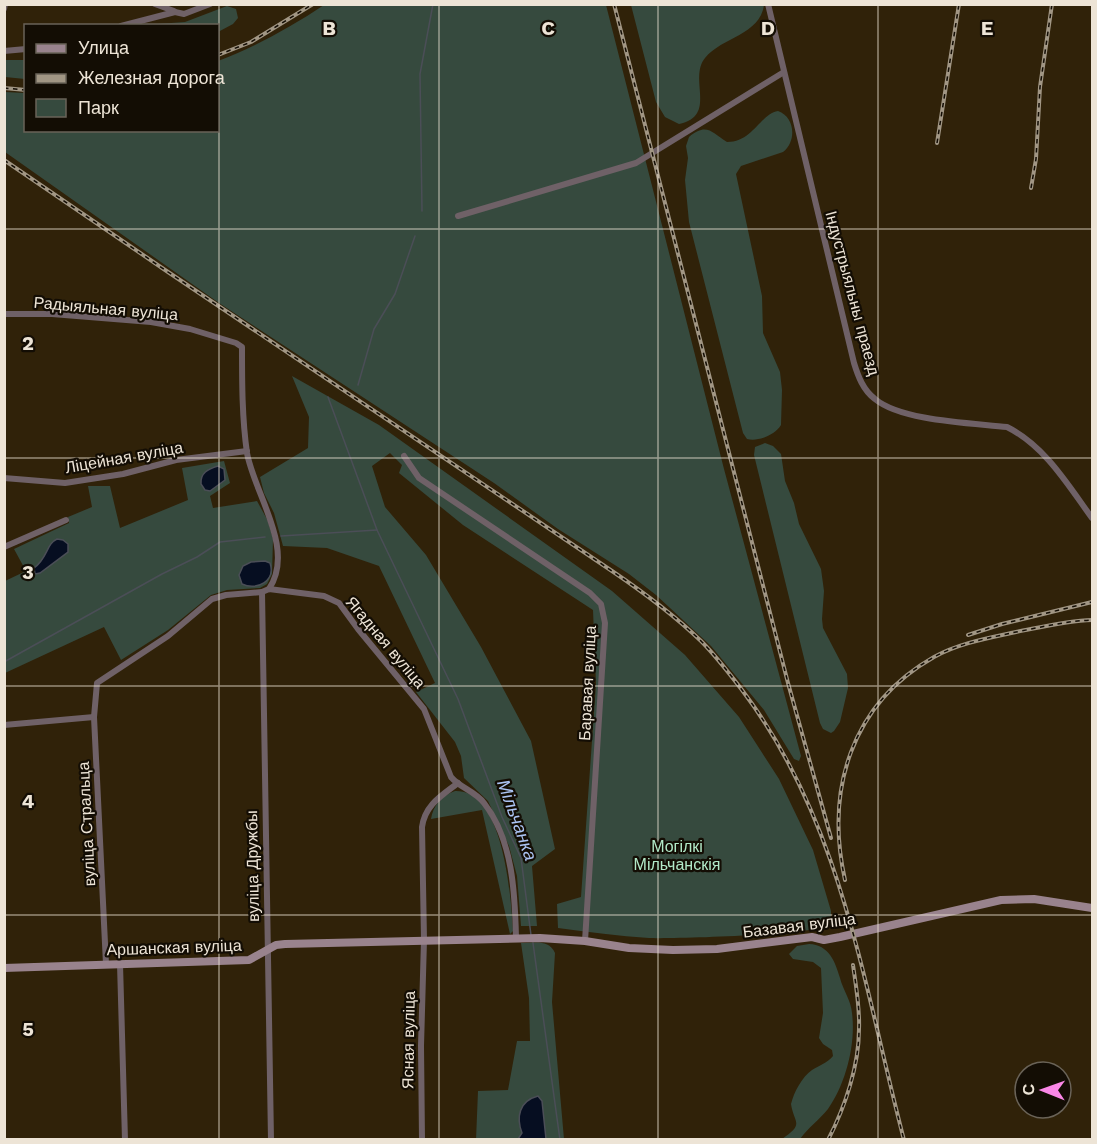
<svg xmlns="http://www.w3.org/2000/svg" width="1097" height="1144" viewBox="0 0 1097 1144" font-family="'Work Sans',sans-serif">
<rect width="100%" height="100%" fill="#302209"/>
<g fill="#364a3e">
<path d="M324,5H606L724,469L801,756L799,761L794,759L764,710L711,646L656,595L629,574L558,529L494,483L219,303L5,152V92L25,93L26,130H218V61C255,47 291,27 324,5Z"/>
<path d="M631,5V4L764,5C760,35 722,37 705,58C688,79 718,116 679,124L665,117L656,102Z"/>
<path d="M227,6L236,9L238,18L233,24L218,32V26L143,25L185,22Z"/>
<path d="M4,60H25V79L5,77Z"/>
<path d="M778,111C795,117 797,141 783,152L741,166L736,174L762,296L763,333L780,372L782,390L781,425C775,435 758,442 747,439L743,433L689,222L685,180L688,158L686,146L689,137C707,122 712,133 727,142C753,142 760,114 778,111Z"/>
<path d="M292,376L379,425L612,591L685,655L739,717L779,779L813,850L831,911V917L828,925C814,935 674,939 649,938C619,936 588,932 558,928L557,904L581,897L596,684L593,610L463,525L399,473L402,465L390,453L372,466L385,507L426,555L481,647L531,741L555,849L532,866L537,926H521L517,876L509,846L488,801L464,778L461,756L455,742L416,692L435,683L379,566L327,548L283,546L274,513L264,493L260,477L308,448L309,417Z"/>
<path d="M765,443L773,446L781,454L785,481L794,503L799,524L821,569L824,591L822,619L823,628L847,674L848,688L840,722L834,731L831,733L823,729L820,723L754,455L755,447Z"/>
<path d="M224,461L230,483L210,496L213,508L257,501L268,521L273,539L272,574L267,584L260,588L227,590L211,595L168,630L121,660L104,627L5,673V581L26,571L14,549L69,523L68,517L92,507L88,486H110L120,528L188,500L182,468Z"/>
<path d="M455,791C504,789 511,897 513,931L510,934L482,810L431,819C433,806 441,796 455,791Z"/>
<path d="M521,943C535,943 549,939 555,953L552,1002L564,1139L476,1140L478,1091L508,1090L517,1041H530L529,998Z"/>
<path d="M809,944C829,945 835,961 840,978C843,990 851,1000 852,1013C856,1044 846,1083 828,1109C819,1120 808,1128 800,1139H782C805,1123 794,1124 791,1104C794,1092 802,1077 812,1070C820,1065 827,1063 833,1056L832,1050L823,1044L819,1038L823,1013L821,968L813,962L793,959L789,954L797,946Z"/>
</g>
<g fill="#060e21" stroke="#4b4e57" stroke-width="1.5">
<path d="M218,466L224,469L225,480L210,491L205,490L201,484C200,473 208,469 218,466Z"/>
<path d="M57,539L63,540L68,544V552L40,573L35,574L34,568C48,558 46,544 57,539Z"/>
<path d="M265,561L270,563C276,581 257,591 242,584L239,575L243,566L251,562Z"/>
<path d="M538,1096L542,1101L546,1139H518L522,1133C516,1117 519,1101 538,1096Z"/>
</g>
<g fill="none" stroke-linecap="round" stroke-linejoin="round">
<g stroke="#4b4e57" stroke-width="1.5">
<path d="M422,211L420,74L433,4"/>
<path d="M358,385L374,329L395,294L415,236"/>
<path d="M328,397L377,530L458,699L502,817L521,858L531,935"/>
<path d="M281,536L377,530"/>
<path d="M4,662L162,574L197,557L220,542L265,537"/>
<path d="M533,943L560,1140"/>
</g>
<g stroke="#6f6167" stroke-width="6">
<path d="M155,4L174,11"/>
<path d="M768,4L854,363C858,376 863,390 875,399C901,421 972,423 1007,427C1045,446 1068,485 1092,518"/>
<path d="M4,9L5,4"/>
<path d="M121,26L175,12L184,14L210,4"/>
<path d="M4,51L26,49"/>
<path d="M458,216L636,163L784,72"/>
<path d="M4,314H52L151,322L190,329L236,343L242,347C242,382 242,418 247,453C254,493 296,549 269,589"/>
<path d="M404,456L419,478L590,593L601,604L605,623L585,941"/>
<path d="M4,478L65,483L123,474L176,460L247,451"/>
<path d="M4,547L66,520"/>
<path d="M262,592L271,1140"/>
<path d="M4,725L94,717"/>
<path d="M106,964L94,717L97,683L168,636L212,599L226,595L262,592L269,589L324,596L339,603L358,629L424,709L451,777C460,788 475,791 484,803C513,840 515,894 516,938"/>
<path d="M120,964L125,1140"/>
<path d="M422,1140L421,1046L424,940L422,827C425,805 441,796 458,783"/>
</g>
<path stroke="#99838d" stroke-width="8" d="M4,968L249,960L276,945L285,944L540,938L585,941L629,948L673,950L717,949L812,937L824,940L840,937L1001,900L1034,899L1092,908"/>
<g stroke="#a19684" stroke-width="4">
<g id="rail">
<path d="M614,4L788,683L831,838"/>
<path d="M218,55L251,42L313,4"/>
<path d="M4,88L26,90"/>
<path d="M937,143L959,4"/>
<path d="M4,160L168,272L612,571C643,592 674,615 701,641C716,656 729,673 742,690C842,822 863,983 904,1140"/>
<path d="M1031,188L1036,159L1040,87L1052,4"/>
<path d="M968,635L1002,624L1092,602"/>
<path d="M845,880C825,790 851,704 934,657C959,643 989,638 1016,632C1042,627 1066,621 1092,620"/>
<path d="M828,1140C845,1107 859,1066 859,1029C860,1008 856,986 853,965"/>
</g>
</g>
<use href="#rail" stroke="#130d04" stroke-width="1.5" stroke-dasharray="4.5" stroke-linecap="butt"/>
</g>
<path fill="none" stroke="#ede4d6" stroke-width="1.5" stroke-opacity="0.55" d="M219,4V1140M439,4V1140M658,4V1140M878,4V1140M4,229H1092M4,458H1092M4,686H1092M4,915H1092"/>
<g text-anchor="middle" stroke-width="4.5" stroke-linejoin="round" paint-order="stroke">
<g font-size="16" fill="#ede4d6" stroke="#130d04">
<text transform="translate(853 293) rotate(75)" y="6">Індустрыяльны праезд</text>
<text transform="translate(106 308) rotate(5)" y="6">Радыяльная вуліца</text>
<text transform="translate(124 457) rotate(-10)" y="6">Ліцейная вуліца</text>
<text transform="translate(386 642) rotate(50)" y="6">Ягадная вуліца</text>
<text transform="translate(587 683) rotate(-87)" y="6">Баравая вуліца</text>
<text transform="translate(86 824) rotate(-93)" y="6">вуліца Стральца</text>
<text transform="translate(252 866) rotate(-91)" y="6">вуліца Дружбы</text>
<text transform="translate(799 925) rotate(-7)" y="6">Базавая вуліца</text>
<text transform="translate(174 947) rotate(-2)" y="6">Аршанская вуліца</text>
<text transform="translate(408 1040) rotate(-89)" y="6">Ясная вуліца</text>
</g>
<g font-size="16" fill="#b2e9c8" stroke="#130d04">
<text x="677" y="852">Могілкі<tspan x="677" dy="18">Мільчанскія</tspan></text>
</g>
<g font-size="18" font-style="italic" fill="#abc3f2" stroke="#130d04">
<text transform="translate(517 820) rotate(70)" y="6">Мільчанка</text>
</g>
</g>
<g font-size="20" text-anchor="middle" font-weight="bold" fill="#ede4d6" stroke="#130d04" stroke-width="4.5" stroke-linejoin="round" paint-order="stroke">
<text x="329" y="35">B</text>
<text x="548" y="35">C</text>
<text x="768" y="35">D</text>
<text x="987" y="35">E</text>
<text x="28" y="350">2</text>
<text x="28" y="579">3</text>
<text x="28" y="808">4</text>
<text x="28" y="1036">5</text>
</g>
<rect width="1097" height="1144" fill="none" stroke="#ede4d6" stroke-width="12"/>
<rect x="24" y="24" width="195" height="108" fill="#130d04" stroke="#6a6358" stroke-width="1.5"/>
<rect x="36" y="44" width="30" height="9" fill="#99838d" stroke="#6a6358" stroke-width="1.5"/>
<text x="78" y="54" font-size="18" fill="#ede4d6">Улица</text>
<rect x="36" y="74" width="30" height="9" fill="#a19684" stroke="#6a6358" stroke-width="1.5"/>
<text x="78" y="84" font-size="18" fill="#ede4d6">Железная дорога</text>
<rect x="36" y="99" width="30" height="18" fill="#364a3e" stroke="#6a6358" stroke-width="1.5"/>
<text x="78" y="114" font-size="18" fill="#ede4d6">Парк</text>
<g transform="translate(1043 1090) rotate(271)"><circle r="28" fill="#130d04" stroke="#6a6358" stroke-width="1.5"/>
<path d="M0-4.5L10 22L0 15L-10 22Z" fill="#fa87e7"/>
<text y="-9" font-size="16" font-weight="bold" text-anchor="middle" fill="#ede4d6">С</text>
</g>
</svg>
